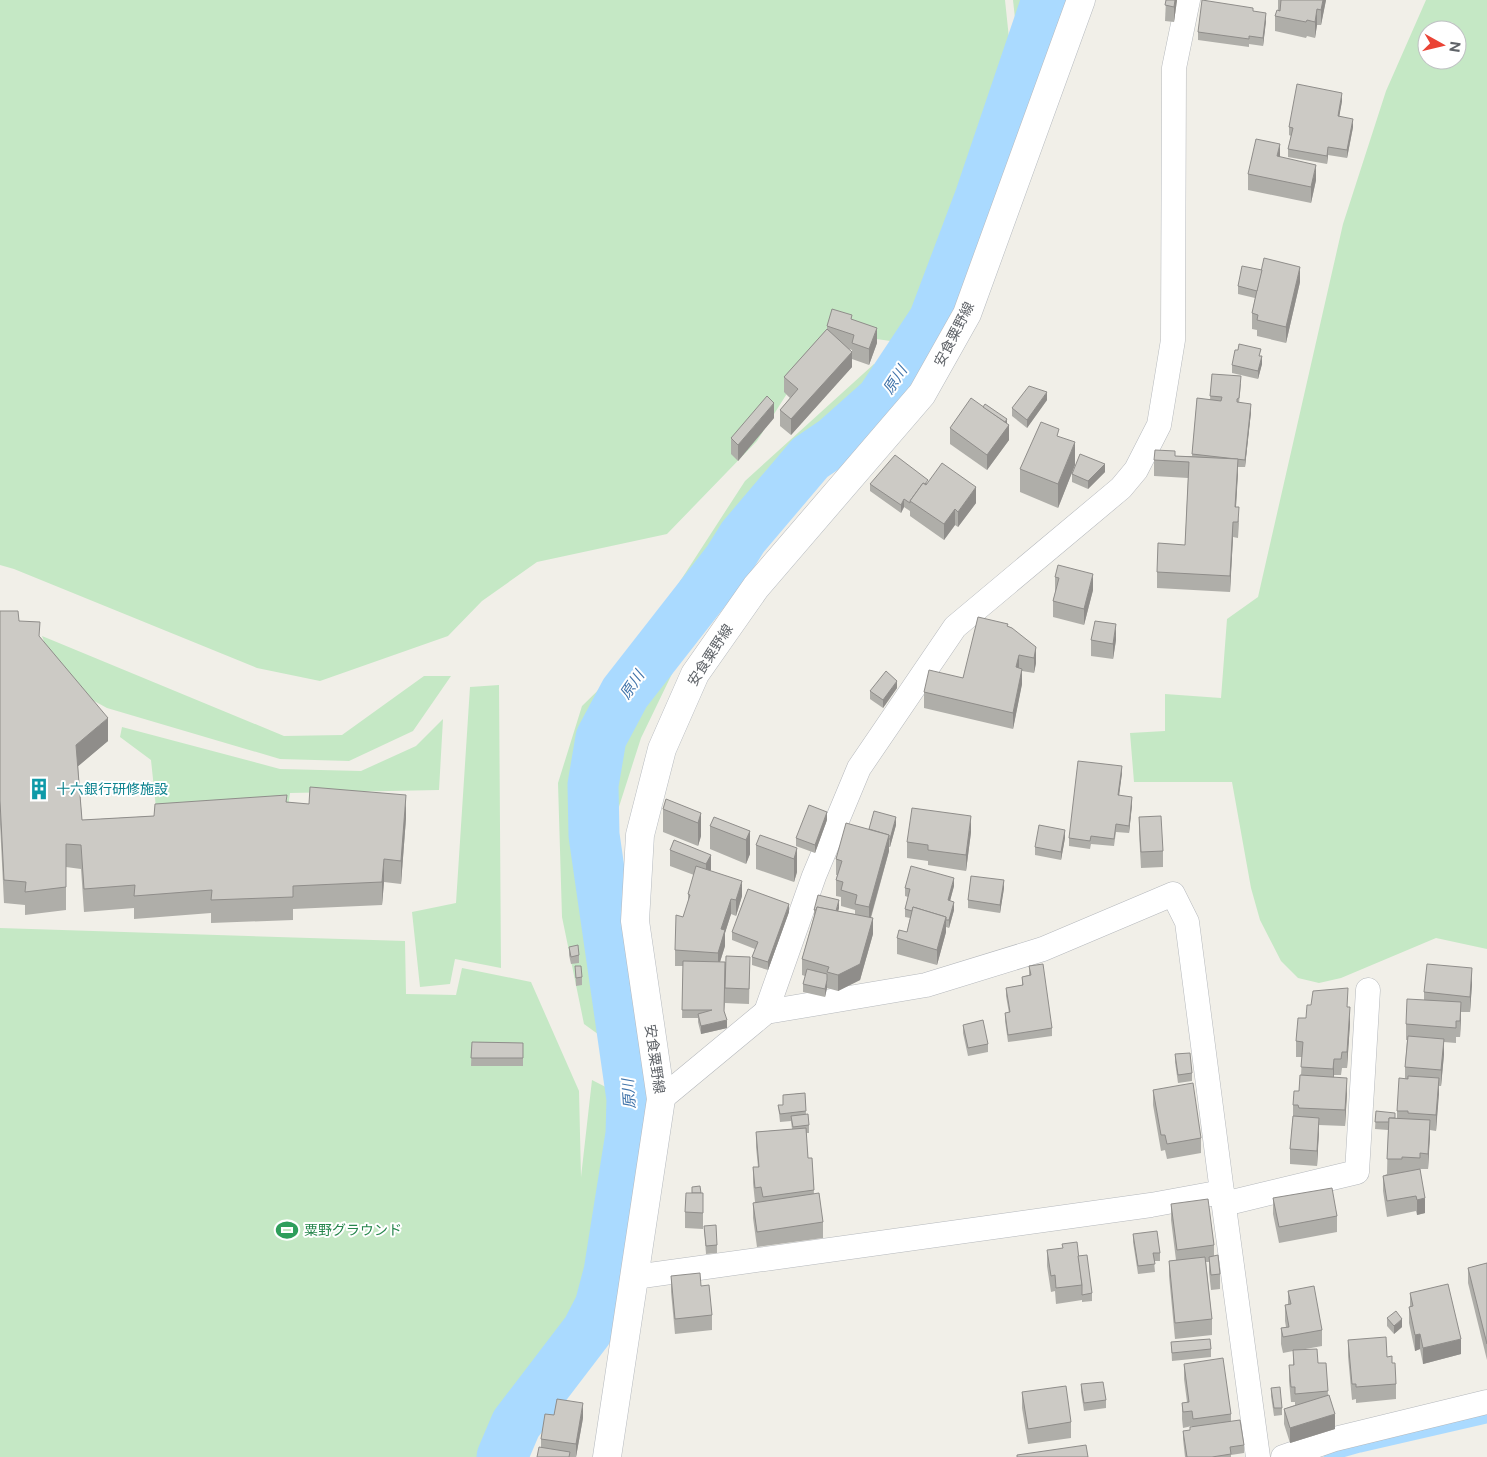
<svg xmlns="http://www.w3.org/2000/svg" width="1487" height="1457" viewBox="0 0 1487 1457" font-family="'Public Sans','Noto Sans JP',sans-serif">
<rect width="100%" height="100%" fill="#f1efe8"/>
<g fill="#c5e8c5" fill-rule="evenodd">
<path d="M0,0H1005L1012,67L958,233L905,343L826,332L757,441L667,534L537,562L482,601L448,636L320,681L257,668L14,569L0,565Z"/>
<path d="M1013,0H1051L1033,48L1020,64Z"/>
<path d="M1426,0H1487V949L1436,938L1341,978L1319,983L1298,978L1281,961L1260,920L1251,888L1232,782H1134L1130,733L1165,731V694L1221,698L1227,619L1258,597L1343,224L1386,91ZM1427,30H1457V60H1427Z"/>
<path d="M874,364L901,379L745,565L685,647L641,738L616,816V893L631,1058L584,1024L562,917L558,783L582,706L629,660L745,481Z"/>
<path d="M42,636L284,736L342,735L424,676H451L413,731L349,761L280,759L107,708L59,682Z"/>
<path d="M499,685L501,968L455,959L450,984L420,987L412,912L456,903L470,687Z"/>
<path d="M443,719L439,790L290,793L287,815L157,817L151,760L120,737L122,727L280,769L361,771L416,746Z"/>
<path d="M0,928L405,941L406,994L456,995L462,968L531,982L579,1091L581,1177L592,1080L637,1103L616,1284L584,1349L499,1457H0Z"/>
</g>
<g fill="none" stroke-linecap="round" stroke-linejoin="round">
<path stroke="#aadaff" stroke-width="9" d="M1328,1457L1360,1448L1487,1419"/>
<path stroke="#aadaff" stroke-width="51" d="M502,1457L516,1424L587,1331L600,1306L609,1272L631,1134L632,1099L594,835L593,785L601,738L625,693L728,561L743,537L810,458L835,441L881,400L934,320L980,198L1047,0"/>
<g stroke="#b5b8bc" stroke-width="25">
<g id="minor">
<path d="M766,1012L814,876L859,768L955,627L1121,488L1136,470L1159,425L1173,340L1174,68L1188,0"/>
<path d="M661,1099L766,1012L926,985L1043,949L1173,894L1187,922L1222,1192L1258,1457"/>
<path d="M1224,1204L1357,1172L1368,990"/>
<path d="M635,1277L1151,1205L1222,1192"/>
<path d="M1283,1457L1335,1439L1487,1402"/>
</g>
</g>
<g stroke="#b6babf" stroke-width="29">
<path id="secondary" d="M607,1457L661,1099L635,921L640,835L662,749L695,674L756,587L922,394L967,314L1081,0"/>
</g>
<use href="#minor" stroke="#fff" stroke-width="24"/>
<use href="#secondary" stroke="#fff" stroke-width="28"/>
</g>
<g fill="#afaea9">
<path d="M1166,0H1177L1174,22L1165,21Z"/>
<path d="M1278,0H1326L1321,25H1317L1315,38L1307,36L1306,38L1275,31V16L1278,10Z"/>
<path d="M1253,11L1266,21L1263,46L1249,44V47L1198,40V32Z"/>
<path d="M1342,101L1339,116L1353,127L1347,158L1328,155L1327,164L1288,157V149L1291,136L1289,135V127Z"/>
<path d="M1280,157L1316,180L1311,203L1248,190V174Z"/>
<path d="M1300,282L1286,343L1257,336V330L1252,329V313L1255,298L1238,294V286Z"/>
<path d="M852,319L877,343L869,365L852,359V350L849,349L852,367L791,435L780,426V410L790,398L784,392V377L827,329V326Z"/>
<path d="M1261,356L1262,364L1258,379L1232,373V365Z"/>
<path d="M1212,374L1241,384L1239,403L1251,412L1245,467H1238L1236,507L1239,523L1238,538L1233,537L1230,592L1157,588V572L1185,545L1188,478L1154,476V460L1175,456H1192L1197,398L1210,400Z"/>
<path d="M1047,400L1027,428L1012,416V408Z"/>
<path d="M774,418L738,461L731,454V438Z"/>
<path d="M1007,424L1009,440L987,470L950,444V428Z"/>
<path d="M1075,465L1058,508L1020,492V469Z"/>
<path d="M1105,472L1088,489L1072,482V474Z"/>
<path d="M928,483L976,503L958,527L955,525L944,540L910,516V511L904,507L901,513L870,491V484Z"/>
<path d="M1055,577L1093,590L1084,625L1053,617V601L1055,593Z"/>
<path d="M0,611L19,621L40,638L108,741L78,766L82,820L154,816L287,802L406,818L401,884L384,882L382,905L293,909V920L211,923V913L134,919V908L84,912L81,869L66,867V910L25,915V905L4,903L0,824Z"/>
<path d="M1008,626L1036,647V663L1034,673L1022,671V684L1013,729L924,708V692L963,678Z"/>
<path d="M1091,640H1116L1113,659L1091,656Z"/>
<path d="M897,688L883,708L870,699V691Z"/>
<path d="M1122,773L1119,796L1132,805L1129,833L1116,832L1114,846L1091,844L1090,849L1069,846V838Z"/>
<path d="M663,809L701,813V836L698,846L663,832Z"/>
<path d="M1139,817L1163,851V867L1141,868L1139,833Z"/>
<path d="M827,820L815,853L796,846V838Z"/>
<path d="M896,825L890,847H889V851L871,918L873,934L860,980L838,991L827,988L825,997L803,992V984L805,976L802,975V959L814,916V910L839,908L838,911L855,914V910L841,906V897L836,896V880L837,875H836V859L869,829Z"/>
<path d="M710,826L750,831V854L746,864L710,849Z"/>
<path d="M971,832L966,871L928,865V861L907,858V842Z"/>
<path d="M1065,838L1061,860L1035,855V847Z"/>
<path d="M756,845L797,848V872L794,882L756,869Z"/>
<path d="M670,850L711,855L710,871L742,896L736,916L731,914L725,933V946L720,962H725L750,957L749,1004L725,1003L724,1011L727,1028L701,1034L698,1022V1018H682L683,966H675V950L688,903V894L694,875L670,866Z"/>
<path d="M954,886L950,901L954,910L949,928L946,927V932L937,965L897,954V938L907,932L910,918L905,917V909L908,897L905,896V888Z"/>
<path d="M1004,888L1000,913L968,908V900Z"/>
<path d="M789,912L768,970L752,965V957L755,949L732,940V932Z"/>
<path d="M569,947L579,955V963L571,964L569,955Z"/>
<path d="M575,966L582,977V985L576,986Z"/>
<path d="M1029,966L1052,1028V1036L1008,1042L1005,1021V1013H1009L1006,996V988L1022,985V977L1029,975Z"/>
<path d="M1472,984L1470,1012H1461L1460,1037H1456V1043L1444,1042V1054L1441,1086H1439L1436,1131L1430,1130L1428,1169H1420L1425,1213L1417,1215L1416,1211L1387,1217L1383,1191V1176L1387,1174L1388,1130L1375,1129L1376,1111L1397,1119V1111L1405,1079V1067L1407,1040H1406V1024L1424,1000V992Z"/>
<path d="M1348,1007L1350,1023L1347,1068H1342L1341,1075H1334V1077L1347,1093L1345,1126L1319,1125L1317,1166L1290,1164V1149L1293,1116V1105L1299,1091L1301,1075L1302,1057H1296V1041L1306,1018Z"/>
<path d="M963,1025L988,1044V1052L968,1056L963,1033Z"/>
<path d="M472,1042L523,1043V1066H471Z"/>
<path d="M1175,1054L1192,1073V1081L1178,1083L1175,1062Z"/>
<path d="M1153,1090L1201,1138V1153L1167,1159L1165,1150L1161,1151L1153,1105Z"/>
<path d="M805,1093L806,1115L809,1125V1133H806L808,1158H812L814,1194L823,1222V1238L757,1247L753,1218V1203L755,1202L753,1183V1167H758L756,1147V1132L792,1129L791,1121L780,1122L778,1105H783V1095Z"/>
<path d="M692,1187L703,1209V1229L685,1228V1212L692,1193Z"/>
<path d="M1273,1198L1337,1216V1232L1279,1243L1273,1214Z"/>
<path d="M1171,1204L1214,1245V1256L1220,1274V1289L1211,1290L1209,1272V1262H1206L1212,1319V1335L1175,1339L1169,1276V1261L1176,1260L1171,1220Z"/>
<path d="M704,1226L717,1245V1253L706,1254Z"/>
<path d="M1133,1234L1160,1253V1261H1154L1155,1272L1138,1274L1133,1242Z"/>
<path d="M1047,1250L1078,1256L1092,1293V1301L1082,1302V1300L1056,1304L1055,1291L1051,1292L1047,1266Z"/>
<path d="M1487,1263V1360L1468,1283V1268Z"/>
<path d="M671,1276L701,1286L712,1315V1330L675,1334L671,1292Z"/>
<path d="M1288,1291L1322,1330V1346L1300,1350L1318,1363H1326L1328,1395L1335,1429L1290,1443L1284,1424V1409L1295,1405V1402H1291L1289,1381V1365H1293V1351L1283,1353L1281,1344V1328L1286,1327L1285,1321V1305H1288Z"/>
<path d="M1410,1293L1461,1354L1423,1364L1420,1349L1415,1351L1409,1323V1307H1410Z"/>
<path d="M1387,1318L1402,1327L1394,1334L1387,1326Z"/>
<path d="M1348,1340L1387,1357L1392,1363L1396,1384V1399L1356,1403V1399L1352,1400L1348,1356Z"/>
<path d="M1171,1342L1211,1349V1357L1172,1361Z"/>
<path d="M1184,1364L1231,1414V1421L1244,1445V1453L1231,1455V1457H1185L1183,1439V1431H1190V1427H1192V1426L1183,1428L1182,1419V1403L1187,1402L1184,1379Z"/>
<path d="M1081,1384L1106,1400V1408L1084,1411L1081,1392Z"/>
<path d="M1271,1388L1282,1408V1415L1274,1416L1271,1396Z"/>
<path d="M1022,1392L1071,1422V1438L1028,1444L1022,1408Z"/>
<path d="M583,1418L576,1457H537L541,1447V1439Z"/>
</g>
<g fill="#8f8d8a">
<path d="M1175,0H1177L1174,22V7Z"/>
<path d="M1323,0H1326L1321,25V10Z"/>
<path d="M1317,9V25L1315,38V22Z"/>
<path d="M1266,13V21L1263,46V38Z"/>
<path d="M1342,93V101L1338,124V116Z"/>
<path d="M1353,119V127L1347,158V150Z"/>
<path d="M1280,144V159L1277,156Z"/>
<path d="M1328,147V155L1327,164V156Z"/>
<path d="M1316,165V180L1311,203V187Z"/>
<path d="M1300,267V282L1286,343V327Z"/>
<path d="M877,328V343L869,365V349Z"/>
<path d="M852,352V367L791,435V419Z"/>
<path d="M1262,356V364L1258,379V371Z"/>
<path d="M1047,392V400L1027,428V420Z"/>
<path d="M774,403V418L738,461V445Z"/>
<path d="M1251,404V412L1245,467V460Z"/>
<path d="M1007,419V427L1009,425V440L987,470V455Z"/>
<path d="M1075,442V465L1058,508V484Z"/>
<path d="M1238,459V474L1235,523V507Z"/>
<path d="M1105,464V472L1088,489V481Z"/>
<path d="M976,487V503L958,527V512Z"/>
<path d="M904,499V507L901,513V505Z"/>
<path d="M955,509V525L944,540V524Z"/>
<path d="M1233,522V537L1230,592V576Z"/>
<path d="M1093,574V590L1084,625V609Z"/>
<path d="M1116,624V640L1113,659V644Z"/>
<path d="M1036,647V663L1034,673V658Z"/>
<path d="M1019,655V670L1016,667Z"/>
<path d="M1022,669V684L1013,729V713Z"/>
<path d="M897,681V688L883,708V700Z"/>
<path d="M108,718V741L76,768V745Z"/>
<path d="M1122,766V773L1118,803V795Z"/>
<path d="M406,795V818L401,884V861Z"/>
<path d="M1132,797V805L1129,833V826Z"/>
<path d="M827,812V820L815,853V845Z"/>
<path d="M701,813V836L698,846V823Z"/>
<path d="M971,816V832L966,871V855Z"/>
<path d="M896,817V825L890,847V839Z"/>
<path d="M1065,830V838L1061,860V852Z"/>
<path d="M750,831V854L746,864V840Z"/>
<path d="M889,835V851L869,923V907Z"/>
<path d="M797,848V872L794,882V859Z"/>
<path d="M711,855V870L706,880V864Z"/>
<path d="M384,859V882L382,905V882Z"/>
<path d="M954,878V886L948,908V900Z"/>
<path d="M1004,880V888L1000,913V905Z"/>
<path d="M742,881V896L736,916V900Z"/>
<path d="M731,899V914L725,933V946L718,968V953L721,929Z"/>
<path d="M839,900V908L835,923V915Z"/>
<path d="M954,902V910L949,928V920Z"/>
<path d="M789,904V912L768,970V962Z"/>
<path d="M946,917V932L937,965V950Z"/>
<path d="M873,918V934L860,980L838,991V975Z"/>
<path d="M1472,968V984L1470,1012V997Z"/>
<path d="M827,980V988L825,997V989Z"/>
<path d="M1461,1002V1018L1460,1037V1021Z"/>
<path d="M1350,1007V1023L1347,1068V1052Z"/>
<path d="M727,1020V1028L701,1034V1026Z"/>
<path d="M1444,1039V1054L1441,1086V1070Z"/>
<path d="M1334,1059V1075L1333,1085V1069Z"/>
<path d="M1347,1078V1093L1345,1126V1110Z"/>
<path d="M1439,1078V1094L1436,1131V1115Z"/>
<path d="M1319,1118V1133L1317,1166V1151Z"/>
<path d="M1430,1120V1136L1428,1169V1154Z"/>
<path d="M1425,1198V1213L1417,1215V1200Z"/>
<path d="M1402,1319V1327L1394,1334V1326Z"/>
<path d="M1420,1334V1349L1415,1351V1335Z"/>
<path d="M1461,1339V1354L1423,1364V1348Z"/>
<path d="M583,1403V1418L576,1457V1444Z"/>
<path d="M1335,1414V1429L1290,1443V1428Z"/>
</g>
<g fill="#cccac5" stroke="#8f8d8a">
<path d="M1166,0H1175L1174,7L1165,5Z"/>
<path d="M1202,0L1253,8V11L1266,13L1263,38L1249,36V39L1198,32Z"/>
<path d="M1281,0H1323L1321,10L1317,9L1315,22L1307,20L1306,22L1275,16L1277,10L1280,11Z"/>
<path d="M1297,84L1342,93L1338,116L1353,119L1347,150L1328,147L1327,156L1288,149L1293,128L1289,127Z"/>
<path d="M1256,139L1280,144L1277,156L1316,165L1311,187L1248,174Z"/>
<path d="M1264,258L1300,267L1286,327L1257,320L1258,315L1252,313Z"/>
<path d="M1242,266L1262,270L1257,291L1238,286Z"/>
<path d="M832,309L852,315L851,319L877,328L869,349L852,343L854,335L827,326Z"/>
<path d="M827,329L852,352L791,419L780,410L798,389L784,377Z"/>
<path d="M1239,344L1261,349L1259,356H1262L1258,371L1232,365L1235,350H1238Z"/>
<path d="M1212,374L1241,376L1239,398L1237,399V402L1251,404L1245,460L1192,454L1197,398L1221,401L1222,397L1210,396Z"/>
<path d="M1029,386L1047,392L1027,420L1012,408Z"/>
<path d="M767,396L774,403L738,445L731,438Z"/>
<path d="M971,398L1009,425L987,455L950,428Z"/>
<path d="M985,404L1007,419L1005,422L983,407Z"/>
<path d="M1041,422L1059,429L1057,436L1075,442L1058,484L1020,469Z"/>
<path d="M1155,450L1175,451V456L1238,459L1235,507H1239L1238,522H1233L1230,576L1157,572L1158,543L1185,545L1189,462L1154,460Z"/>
<path d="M1080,454L1105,464L1088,481L1072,474Z"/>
<path d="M895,455L928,480L925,484L923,483L910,501V503L904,499L901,505L870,484Z"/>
<path d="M942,463L976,487L958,512L955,509L944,524L910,501L923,483L926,485Z"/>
<path d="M1058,565L1093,574L1084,609L1053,601L1059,578L1055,577Z"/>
<path d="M0,611H18L19,621L40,622L39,636L108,718L76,745L82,820L154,816L155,804L287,795L286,802L309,804L310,787L406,795L401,861L384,859L382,882L293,886V897L211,900L212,890L134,896L135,885L84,889L81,845L66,844V887L25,892L26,882L4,880L0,801Z"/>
<path d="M978,617L1008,624L1007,626L1012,628L1036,647L1034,658L1019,655L1016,667L1022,669L1013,713L924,692L929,670L963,678Z"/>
<path d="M1095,621L1116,624L1113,644L1091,640Z"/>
<path d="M886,671L897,681L883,700L870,691Z"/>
<path d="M1078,761L1122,766L1118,795L1132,797L1129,826L1116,824L1114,839L1091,836L1090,841L1069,838Z"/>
<path d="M666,799L701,813L698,823L663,809Z"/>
<path d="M809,805L827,812L815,845L796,838Z"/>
<path d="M912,808L971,816L966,855L928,850V845L907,842Z"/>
<path d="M874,811L896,817L890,839H889V835L869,829Z"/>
<path d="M1161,816L1163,851L1141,852L1139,817Z"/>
<path d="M714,817L750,831L746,840L710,826Z"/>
<path d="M846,823L889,835L869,907L855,904L857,895L841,890L843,882L836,880L842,861L836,859Z"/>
<path d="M1039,825L1065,830L1061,852L1035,847Z"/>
<path d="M760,835L797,848L794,859L756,845Z"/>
<path d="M674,840L711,855L706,864L670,850Z"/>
<path d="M696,866L742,881L736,900L731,899L721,929L725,930L718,953L675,950L676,915L683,917L690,895L688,894Z"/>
<path d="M911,866L954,878L948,900L954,902L949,920H946V917L913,907L912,911L905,909L910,889L905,888Z"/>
<path d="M971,876L1004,880L1000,905L968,900Z"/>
<path d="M748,889L789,904L768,962L752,957L758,942L732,932Z"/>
<path d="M818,895L839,900L836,911L817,907L816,910H814Z"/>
<path d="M817,907L873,918L860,964L838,975L827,972L829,967L802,959Z"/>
<path d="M913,907L946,917L937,950L897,938L899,930L907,932Z"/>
<path d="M578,945L579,955L571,957L569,947Z"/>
<path d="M726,956L750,957L749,989L725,988Z"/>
<path d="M683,961L725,962L724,1011L727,1020L701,1026L698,1014L712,1010H682Z"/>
<path d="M1043,964L1052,1028L1008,1035L1005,1013L1010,1012L1006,988L1023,985L1022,977L1031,975L1029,966Z"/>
<path d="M1427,964L1472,968L1470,997L1424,992Z"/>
<path d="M575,966H581L582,977L576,978Z"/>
<path d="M807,969L827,974V980L825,989L803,984Z"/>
<path d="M1348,988L1347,1007H1350L1347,1052H1342L1341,1059H1334L1333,1069L1301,1067L1303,1042L1296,1041L1298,1018H1306L1307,1005H1311L1313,991Z"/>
<path d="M1407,999L1461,1002L1460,1021H1456V1028L1406,1024Z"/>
<path d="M983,1020L988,1044L968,1048L963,1025Z"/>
<path d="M1408,1036L1444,1039L1441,1070L1405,1067Z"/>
<path d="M472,1042L523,1043V1058H471Z"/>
<path d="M1190,1053L1192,1073L1178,1075L1175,1054Z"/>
<path d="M1300,1075L1347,1078L1345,1110L1299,1108L1298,1105H1293L1294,1091H1299Z"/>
<path d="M1408,1076L1439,1078L1436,1115L1408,1113V1111H1397L1399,1078L1408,1079Z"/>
<path d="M1193,1083L1201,1138L1167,1144L1165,1135H1161L1153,1090Z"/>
<path d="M805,1093L806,1111L780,1114L778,1105H783V1095Z"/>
<path d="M1376,1111L1395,1113V1118H1389V1122H1375Z"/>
<path d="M808,1114L809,1125L793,1127L791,1116Z"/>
<path d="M1293,1116L1319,1118L1317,1151L1290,1149Z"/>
<path d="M1389,1118L1430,1120L1428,1154L1420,1153V1158L1402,1157V1159H1387Z"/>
<path d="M806,1128L808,1158H812L814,1190L763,1197L761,1187L755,1188L753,1167H759L756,1132Z"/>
<path d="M1420,1169L1425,1198L1417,1200L1416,1196L1387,1201L1383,1176Z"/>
<path d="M700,1186L701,1193H692V1187Z"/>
<path d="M1332,1188L1337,1216L1279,1227L1273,1198Z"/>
<path d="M686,1193H703V1213L685,1212Z"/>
<path d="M819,1193L823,1222L757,1232L753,1203Z"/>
<path d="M1208,1199L1214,1245L1177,1250L1171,1204Z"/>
<path d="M716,1225L717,1245L706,1246L704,1226Z"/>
<path d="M1157,1231L1160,1253H1153L1155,1264L1138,1266L1133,1234Z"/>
<path d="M1077,1242L1082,1285L1056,1288L1055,1275L1051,1276L1047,1250L1063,1248L1062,1244Z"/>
<path d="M1087,1255L1092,1293L1082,1295V1285L1078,1256Z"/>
<path d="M1218,1255L1220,1274L1211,1275L1209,1257Z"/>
<path d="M1205,1257L1212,1319L1175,1323L1169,1261Z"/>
<path d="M1487,1263V1344L1468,1268Z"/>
<path d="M700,1273L701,1286L709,1285L712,1315L675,1319L671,1276Z"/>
<path d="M1448,1284L1461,1339L1423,1348L1420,1334L1415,1335L1409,1307L1413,1306L1410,1293Z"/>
<path d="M1314,1286L1322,1330L1283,1337L1281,1328L1289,1327L1285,1305L1291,1304L1288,1291Z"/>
<path d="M1396,1311L1402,1319L1394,1326L1387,1318Z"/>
<path d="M1386,1337L1387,1357L1392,1356V1363H1395L1396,1384L1356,1387V1384H1352L1348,1340Z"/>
<path d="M1210,1339L1211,1349L1172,1353L1171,1342Z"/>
<path d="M1317,1349L1318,1363H1326L1328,1391L1295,1394V1387H1291L1289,1365H1294L1293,1350Z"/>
<path d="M1223,1358L1231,1414L1193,1419L1192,1411L1183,1412L1182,1403L1189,1402L1184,1364Z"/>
<path d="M1103,1382L1106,1400L1084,1403L1081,1384Z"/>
<path d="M1066,1386L1071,1422L1028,1429L1022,1392Z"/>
<path d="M1280,1387L1282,1408H1274L1271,1388Z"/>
<path d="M1329,1395L1335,1414L1290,1428L1284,1409Z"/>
<path d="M557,1399L583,1403L576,1444L541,1439L545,1414L554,1415Z"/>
<path d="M1240,1420L1244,1445L1230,1447L1231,1454L1212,1457H1187L1183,1431L1190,1430V1427Z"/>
<path d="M1086,1445L1088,1457H1017V1455Z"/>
<path d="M539,1447L570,1452L569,1457H537Z"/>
</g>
<defs>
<g id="building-bare" transform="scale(1.725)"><path d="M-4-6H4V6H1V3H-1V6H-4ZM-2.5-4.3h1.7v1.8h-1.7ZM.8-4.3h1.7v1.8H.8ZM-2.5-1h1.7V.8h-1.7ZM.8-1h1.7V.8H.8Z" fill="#0f9aa8" stroke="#fff" stroke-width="2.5" paint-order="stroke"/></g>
<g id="stadium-bare" transform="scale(1.725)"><path d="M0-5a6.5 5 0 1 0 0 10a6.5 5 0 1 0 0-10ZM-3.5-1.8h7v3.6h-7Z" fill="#2e9e5b" stroke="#fff" stroke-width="2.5" paint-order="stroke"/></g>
</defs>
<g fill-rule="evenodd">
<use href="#building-bare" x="39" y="789"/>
<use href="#stadium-bare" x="287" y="1230"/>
</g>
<g text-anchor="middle" stroke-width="4" stroke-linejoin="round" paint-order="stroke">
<g font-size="14" fill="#5f6368" stroke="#fff">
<text transform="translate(954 334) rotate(-63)" y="5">安食粟野線</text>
<text transform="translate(710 655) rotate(-57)" y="5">安食粟野線</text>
<text transform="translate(655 1059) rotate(82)" y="5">安食粟野線</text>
</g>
<g font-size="14" fill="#0d838f" stroke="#fff" text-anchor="start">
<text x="56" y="794">十六銀行研修施設</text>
</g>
<g font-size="14" fill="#27864d" stroke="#fff" text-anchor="start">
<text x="304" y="1235">粟野グラウンド</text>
</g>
<g font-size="15" font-style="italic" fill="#4174aa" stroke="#fff">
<text transform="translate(895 380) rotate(-57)" y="5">原川</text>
<text transform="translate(632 685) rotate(-56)" y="5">原川</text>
<text transform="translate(629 1094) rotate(-94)" y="5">原川</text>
</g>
</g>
<g transform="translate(1442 45) rotate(98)"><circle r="24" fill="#ffffff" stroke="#bfc1c3"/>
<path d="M0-4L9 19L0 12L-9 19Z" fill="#ea4335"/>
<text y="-8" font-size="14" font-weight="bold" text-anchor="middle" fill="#5f6368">N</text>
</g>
</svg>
